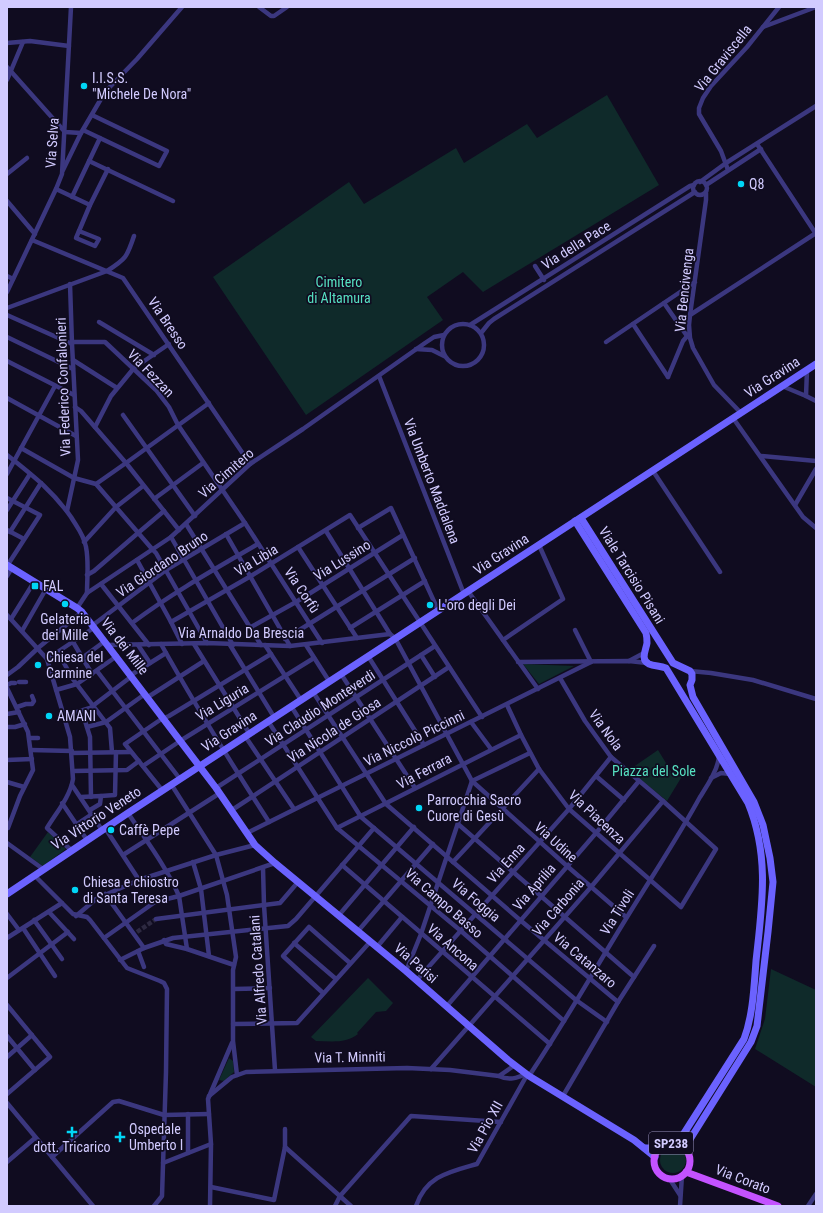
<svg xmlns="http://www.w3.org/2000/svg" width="823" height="1213" viewBox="0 0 823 1213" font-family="'Roboto Condensed',sans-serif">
<rect width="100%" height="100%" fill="#100c20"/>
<g fill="#0f2a2a">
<path d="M607,95L659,185L483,292L463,272L427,297L443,320L306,415L213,277L349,182L364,204L456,148L464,163L527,124L537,138Z"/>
<path d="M523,664L574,666L539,684Z"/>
<path d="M658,750L674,776L683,770L684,773L667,801L629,770Z"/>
<path d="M48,832L66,849L43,866L30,857Z"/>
<path d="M771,969L816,990V1087L755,1049L765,1019Z"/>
<path d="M368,978L393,1003L386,1011L376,1012L357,1033L358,1034C346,1044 330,1041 316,1041L311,1037Z"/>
<path d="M229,1058L233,1061L234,1072L224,1081L219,1080Z"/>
<circle cx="673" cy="1160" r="13"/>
</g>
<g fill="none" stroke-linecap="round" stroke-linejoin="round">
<path stroke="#2d2941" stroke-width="4.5" stroke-dasharray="4.5 2" stroke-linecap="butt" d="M137,932L156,919"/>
<g stroke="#3b377f" stroke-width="4.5">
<path d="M259,7L271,16H274L287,7"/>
<path d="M763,27L816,7"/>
<path d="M7,43L30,41L69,46"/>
<path d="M7,67L65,132L81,133"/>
<path d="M7,80L23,42"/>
<path d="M83,130L159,166L167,151L92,115"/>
<path d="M757,144L816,234"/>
<path d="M89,161L173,201"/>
<path d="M63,170L81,133L105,92L137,59L182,7"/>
<path d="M728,170L721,151L699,114V108L703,98L711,86L747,47L779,7"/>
<path d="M7,174L27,158"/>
<circle cx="700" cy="188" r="7"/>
<path d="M700,182L726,163L816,106"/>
<path d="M706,185L761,149"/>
<path d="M56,189L90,205"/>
<path d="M706,193V200L690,315L689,325L690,338L693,348L714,385L741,413"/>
<path d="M72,197L100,138"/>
<path d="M7,201L35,234"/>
<path d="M79,231L90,205L108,169"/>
<path d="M79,231L99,239L95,246L76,238Z"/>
<path d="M32,240L123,278L250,464"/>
<path d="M535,266L544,280"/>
<path d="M7,276L13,279"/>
<path d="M7,292L56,189L62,174L71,7"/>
<path d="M664,303L687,336"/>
<path d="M7,308L107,271C126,259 127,257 134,236"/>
<path d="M7,315L72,344"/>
<path d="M690,315L816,233"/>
<path d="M99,322L154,355"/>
<circle cx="463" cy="345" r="21"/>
<path d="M633,324L668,377"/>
<path d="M470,325L690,186L694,185"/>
<path d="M481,333L489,323L494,319L695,192"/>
<path d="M7,337L73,369"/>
<path d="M72,342H105L156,390L169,407L178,425L245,523L322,643"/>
<path d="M606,342L695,282"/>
<path d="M416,349L432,350L444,356"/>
<path d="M73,360L117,388"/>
<path d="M7,361L74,395"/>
<path d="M379,376L464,594"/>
<path d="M668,377L683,341L689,334"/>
<path d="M782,386L806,396L807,370"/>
<path d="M806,396L816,401"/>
<path d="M7,398L76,436"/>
<path d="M75,407L81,411L126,463L179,530"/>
<path d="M123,415L195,516"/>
<path d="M733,418L803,517L816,528"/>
<path d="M95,427L111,396L134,368L169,344"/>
<path d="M21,448L74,478L96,484L153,550L156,553L207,643"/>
<path d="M7,455C32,475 52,490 71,517C77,527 84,535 86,547C89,562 87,578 87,593"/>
<path d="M761,456L816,461"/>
<path d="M653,471L720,572"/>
<path d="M7,474L55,386"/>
<path d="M96,484L126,463L209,403"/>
<path d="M7,498L40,515L7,566"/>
<path d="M154,499L203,463"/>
<path d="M795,505L816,469"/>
<path d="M7,510L30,474"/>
<path d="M67,511L78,460L72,344L70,284"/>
<path d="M186,524L261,645"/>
<path d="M358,528L391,508L438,610"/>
<path d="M7,530L24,539"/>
<path d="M326,531L390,634"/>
<path d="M10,532L41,483"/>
<path d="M226,534L290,646"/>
<path d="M171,537L233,645"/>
<path d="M84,542L116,507L143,486"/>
<path d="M298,547L357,638"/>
<path d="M137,560L171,622L182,644"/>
<path d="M87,575L94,571L138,533L164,511"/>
<path d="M7,576L12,568"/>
<path d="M101,584L149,645"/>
<path d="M468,591L538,689"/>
<path d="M77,608L87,593L171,537L250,464L303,429L425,343L434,337L444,335"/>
<path d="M7,615L47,659L70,737L73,779C70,797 56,813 47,828L71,850"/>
<path d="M11,619L34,582"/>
<path d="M171,622L251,576L350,515L482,717"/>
<path d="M132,623C172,593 215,569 258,544"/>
<path d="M93,625L166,570L245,523"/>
<path d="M251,627L296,602L403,535"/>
<path d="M350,628L425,581"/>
<path d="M575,630L591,662"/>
<path d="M22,631L46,589"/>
<path d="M285,639L415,558"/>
<path d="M503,640L563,599L539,545"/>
<path d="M73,642L92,674"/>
<path d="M161,644C195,705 231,763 269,822"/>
<path d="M194,644L249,733"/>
<path d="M108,645L207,643L290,646L390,634L395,638L472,781L567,866L626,917"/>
<path d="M138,645L150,663"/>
<path d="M230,645L274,717"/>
<path d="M265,645L301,700"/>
<path d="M306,645L329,681"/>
<path d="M58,652L72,678L110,728L112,752"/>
<path d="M421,655L435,677"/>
<path d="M368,656L424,745"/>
<path d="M82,658L105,641"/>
<path d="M47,659L95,627"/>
<path d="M629,661L644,653"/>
<path d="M518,662L629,661L647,663"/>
<path d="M97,671L180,779"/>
<path d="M690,671L711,673L753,680L816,699"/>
<path d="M341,674L415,788"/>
<path d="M7,675L18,667L38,648L82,612"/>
<path d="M131,675L166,653"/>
<path d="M19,682H26"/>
<path d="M7,685L11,683H15"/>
<path d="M7,688L28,732L33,770L20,796L8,828"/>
<path d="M56,690L77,684L117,656"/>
<path d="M313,692L386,804L520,920L618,1002"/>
<path d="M148,697L204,661"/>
<path d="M507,705L521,735L539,769L569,809L681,907L716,849L663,801L611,757L585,721L560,678"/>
<path d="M291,706L361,817L576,1000L607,1022"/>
<path d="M17,707L26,704H32L34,701L32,696"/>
<path d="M82,711L90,737L91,797"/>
<path d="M7,714L19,712"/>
<path d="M64,716L90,708L132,676"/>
<path d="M268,721L337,828L461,931L564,1021"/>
<path d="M471,722L491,749"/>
<path d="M7,727H15L25,724"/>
<path d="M87,727L106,722L145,694"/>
<path d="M245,736L294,809"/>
<path d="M30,738H38"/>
<path d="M31,750L72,751"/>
<path d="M72,753L131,752"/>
<path d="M7,760L32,759"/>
<path d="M143,766L180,741L314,658"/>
<path d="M73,771L127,770L139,761"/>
<path d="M596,776L624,800"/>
<path d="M711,778L721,773L730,774"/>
<path d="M472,781L530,753"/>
<path d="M7,782L24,787"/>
<path d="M171,784L216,855L227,895L236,957L233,970V1041L237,1075"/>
<path d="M72,785L102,830"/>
<path d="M216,788L435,646"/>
<path d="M162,790L125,744L160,720L169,716L271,654"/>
<path d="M101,796L115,795L116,752"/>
<path d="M81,797L101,796L100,804L90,810"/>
<path d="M62,803L87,840"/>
<path d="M232,810L449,667"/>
<path d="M128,813C145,839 166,866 179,896L187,949"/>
<path d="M77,824L92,814"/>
<path d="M458,824L634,977"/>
<path d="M105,828L139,880"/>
<path d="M337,828L521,735"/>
<path d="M247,833L591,662"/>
<path d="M7,843L43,869"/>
<path d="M123,855L220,793"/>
<path d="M193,862L201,889L209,956"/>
<path d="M453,862L539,769"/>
<path d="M342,865L550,1044"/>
<path d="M263,868L264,905L275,1070"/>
<path d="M34,875L73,914L87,917L90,920L127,968L160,981L164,983L167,989L166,1072L162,1196L154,1206"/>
<path d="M105,894L144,948"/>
<path d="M49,912L74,939"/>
<path d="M7,914L19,930"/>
<path d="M339,915L414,827"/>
<path d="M76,916L96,899L139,880L216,855L255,845"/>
<path d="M156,919L280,903L298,882"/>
<path d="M34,920L62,959"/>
<path d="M23,928L55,976"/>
<path d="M358,931L433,844"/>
<path d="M7,938L62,903"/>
<path d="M104,938L155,902L179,896L275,863"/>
<path d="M164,940L166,944L187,949L234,965"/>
<path d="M294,943L336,979"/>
<path d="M377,947L402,917"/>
<path d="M138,951L144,967"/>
<path d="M120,960L144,948L173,938L288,926L296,919L374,828"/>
<path d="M406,971L421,934L472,781"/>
<path d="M7,978L68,932"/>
<path d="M416,981L569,809L611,757"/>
<path d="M234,989L270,988"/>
<path d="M323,993L283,956L309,927L350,963"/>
<path d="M7,1005L50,1057L7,1094"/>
<path d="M446,1007L596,833L639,781"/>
<path d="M233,1024L297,1023L370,942"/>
<path d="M7,1036L35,1070"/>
<path d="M7,1057L32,1035"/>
<path d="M515,1065L499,1076C509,1081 517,1078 526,1074"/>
<path d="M431,1069L591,887L663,801"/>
<path d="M529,1076C569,1016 604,953 642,893C662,861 682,830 700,797C707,786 718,770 719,756"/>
<path d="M209,1096L232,1077L246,1072L407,1068L450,1070L499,1076"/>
<path d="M563,1096L618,1002L654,946"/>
<path d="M7,1103L93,1206"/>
<path d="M285,1147L351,1206"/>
<path d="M188,1153V1114"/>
<path d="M52,1157L113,1102L119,1101L164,1115L209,1114"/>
<path d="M7,1162L35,1138"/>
<path d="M163,1163L211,1144"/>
<path d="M669,1178L680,1195"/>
<path d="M211,1187L274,1200L285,1147V1129"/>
<path d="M210,1206L211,1144L208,1099L232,1043"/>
<path d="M335,1206L340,1196L411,1116L501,1122"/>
<path d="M416,1206C426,1176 449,1172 477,1164L527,1075"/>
<path d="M680,1206L682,1175"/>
<path d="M808,1206L816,1194"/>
</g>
<g stroke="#6b62ff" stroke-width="7">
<path d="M581,518L673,663L690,671L692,674V680L690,685L693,697L754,802L763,825L770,858L773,882L768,932L757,1026L751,1042L689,1141L687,1150"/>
<path d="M575,521L646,633C647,637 647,640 647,643C646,650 640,660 649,664C654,666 660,666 666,668L748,803C770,856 762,906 756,961C754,987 753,1015 744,1039L681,1138L676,1143"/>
<path d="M7,565L77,608L82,612L216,788L255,845L275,863L406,971L508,1060L529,1076L634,1140L655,1157"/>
<path d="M7,894L128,813L816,364"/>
<path d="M645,1148H655L664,1145"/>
</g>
<g stroke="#c352ff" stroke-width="7">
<circle cx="672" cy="1161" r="18"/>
<path d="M686,1172L778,1206"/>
</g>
</g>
<g fill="#00d6f6" stroke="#100c20" stroke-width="1.5">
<circle cx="84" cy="86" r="4"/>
<circle cx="741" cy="184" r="4"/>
<rect x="31" y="582" width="8" height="8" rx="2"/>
<circle cx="65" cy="604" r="4"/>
<circle cx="430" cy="605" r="4"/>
<circle cx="38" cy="665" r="4"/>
<circle cx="49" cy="716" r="4"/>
<circle cx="419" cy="808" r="4"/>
<circle cx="111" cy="830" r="4"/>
<circle cx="75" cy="890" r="4"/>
<path d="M70 1126h4v4h4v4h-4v4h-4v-4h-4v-4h4z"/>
<path d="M118 1131h4v4h4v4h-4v4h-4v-4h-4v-4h4z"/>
</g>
<g text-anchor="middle" stroke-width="3.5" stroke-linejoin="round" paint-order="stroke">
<rect fill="#100c20" stroke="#9892bc" stroke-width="1" x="649" y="1132" width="44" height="22" rx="3"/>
<g font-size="13" font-weight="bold" fill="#d2cbff">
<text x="671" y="1148">SP238</text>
</g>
<g font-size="14" fill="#d2cbff" stroke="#100c20">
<text transform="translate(723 58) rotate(-51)" y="5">Via Graviscella</text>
<text transform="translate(52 143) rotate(-86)" y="5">Via Selva</text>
<text transform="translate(576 245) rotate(-32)" y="5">Via della Pace</text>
<text transform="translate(684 290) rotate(-84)" y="5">Via Bencivenga</text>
<text transform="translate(168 323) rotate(56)" y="5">Via Bresso</text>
<text transform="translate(151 373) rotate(46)" y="5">Via Fezzan</text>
<text transform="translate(772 377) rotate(-33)" y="5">Via Gravina</text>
<text transform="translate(63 387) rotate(-92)" y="5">Via Federico Confalonieri</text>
<text transform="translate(226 473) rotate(-41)" y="5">Via Cimitero</text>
<text transform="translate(432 481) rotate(69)" y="5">Via Umberto Maddalena</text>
<text transform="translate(501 554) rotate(-33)" y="5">Via Gravina</text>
<text transform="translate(256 560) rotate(-31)" y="5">Via Libia</text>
<text transform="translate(342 560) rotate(-32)" y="5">Via Lussino</text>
<text transform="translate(162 564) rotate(-34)" y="5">Via Giordano Bruno</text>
<text transform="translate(632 575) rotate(58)" y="5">Viale Tarcisio Pisani</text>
<text transform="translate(302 590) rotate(56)" y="5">Via Corfù</text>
<text x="241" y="638">Via Arnaldo Da Brescia</text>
<text transform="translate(125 646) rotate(52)" y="5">Via dei Mille</text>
<text transform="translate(222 702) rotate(-31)" y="5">Via Liguria</text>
<text transform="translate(320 708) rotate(-33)" y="5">Via Claudio Monteverdi</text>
<text transform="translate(334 730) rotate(-33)" y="5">Via Nicola de Giosa</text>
<text transform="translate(606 730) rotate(54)" y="5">Via Nola</text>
<text transform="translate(229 731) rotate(-33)" y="5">Via Gravina</text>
<text transform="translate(414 738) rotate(-26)" y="5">Via Niccolò Piccinni</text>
<text transform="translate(424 771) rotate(-28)" y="5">Via Ferrara</text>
<text transform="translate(597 817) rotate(43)" y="5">Via Piacenza</text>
<text transform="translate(96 818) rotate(-33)" y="5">Via Vittorio Veneto</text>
<text transform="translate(556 842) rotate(42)" y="5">Via Udine</text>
<text transform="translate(506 863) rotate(-48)" y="5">Via Enna</text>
<text transform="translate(534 887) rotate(-49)" y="5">Via Aprilia</text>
<text transform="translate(476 900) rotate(40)" y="5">Via Foggia</text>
<text transform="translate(444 903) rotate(41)" y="5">Via Campo Basso</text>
<text transform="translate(558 907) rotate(-49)" y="5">Via Carbonia</text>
<text transform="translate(617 912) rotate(-58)" y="5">Via Tivoli</text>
<text transform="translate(453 947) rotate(41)" y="5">Via Ancona</text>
<text transform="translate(585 960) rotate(40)" y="5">Via Catanzaro</text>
<text transform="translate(416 963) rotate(41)" y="5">Via Parisi</text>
<text transform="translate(258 970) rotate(-94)" y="5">Via Alfredo Catalani</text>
<text transform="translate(350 1057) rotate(-1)" y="5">Via T. Minniti</text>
<text transform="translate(485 1127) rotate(-61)" y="5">Via Pio XII</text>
<text transform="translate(743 1179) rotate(21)" y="5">Via Corato</text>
</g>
<g font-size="14" fill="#d2cbff" stroke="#100c20" text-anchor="start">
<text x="92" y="83">I.I.S.S.<tspan x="92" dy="16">"Michele De Nora"</tspan></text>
<text x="749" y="189">Q8</text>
<text x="43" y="591">FAL</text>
<text x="438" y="610">L'oro degli Dei</text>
<text x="65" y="624" text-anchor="middle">Gelateria<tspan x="65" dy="16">dei Mille</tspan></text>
<text x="46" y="662">Chiesa del<tspan x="46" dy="16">Carmine</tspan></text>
<text x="57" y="721">AMANI</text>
<text x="427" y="805">Parrocchia Sacro<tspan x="427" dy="16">Cuore di Gesù</tspan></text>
<text x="119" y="835">Caffè Pepe</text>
<text x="83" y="887">Chiesa e chiostro<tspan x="83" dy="16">di Santa Teresa</tspan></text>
<text x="129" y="1134">Ospedale<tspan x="129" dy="16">Umberto I</tspan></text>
<text x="72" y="1152" text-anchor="middle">dott. Tricarico</text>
</g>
<g font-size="14" fill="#56e0c1" stroke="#100c20">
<text x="339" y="287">Cimitero<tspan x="339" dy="16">di Altamura</tspan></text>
<text x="654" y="776">Piazza del Sole</text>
</g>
</g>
<rect width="823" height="1213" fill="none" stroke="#d2cbff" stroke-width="16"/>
</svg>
